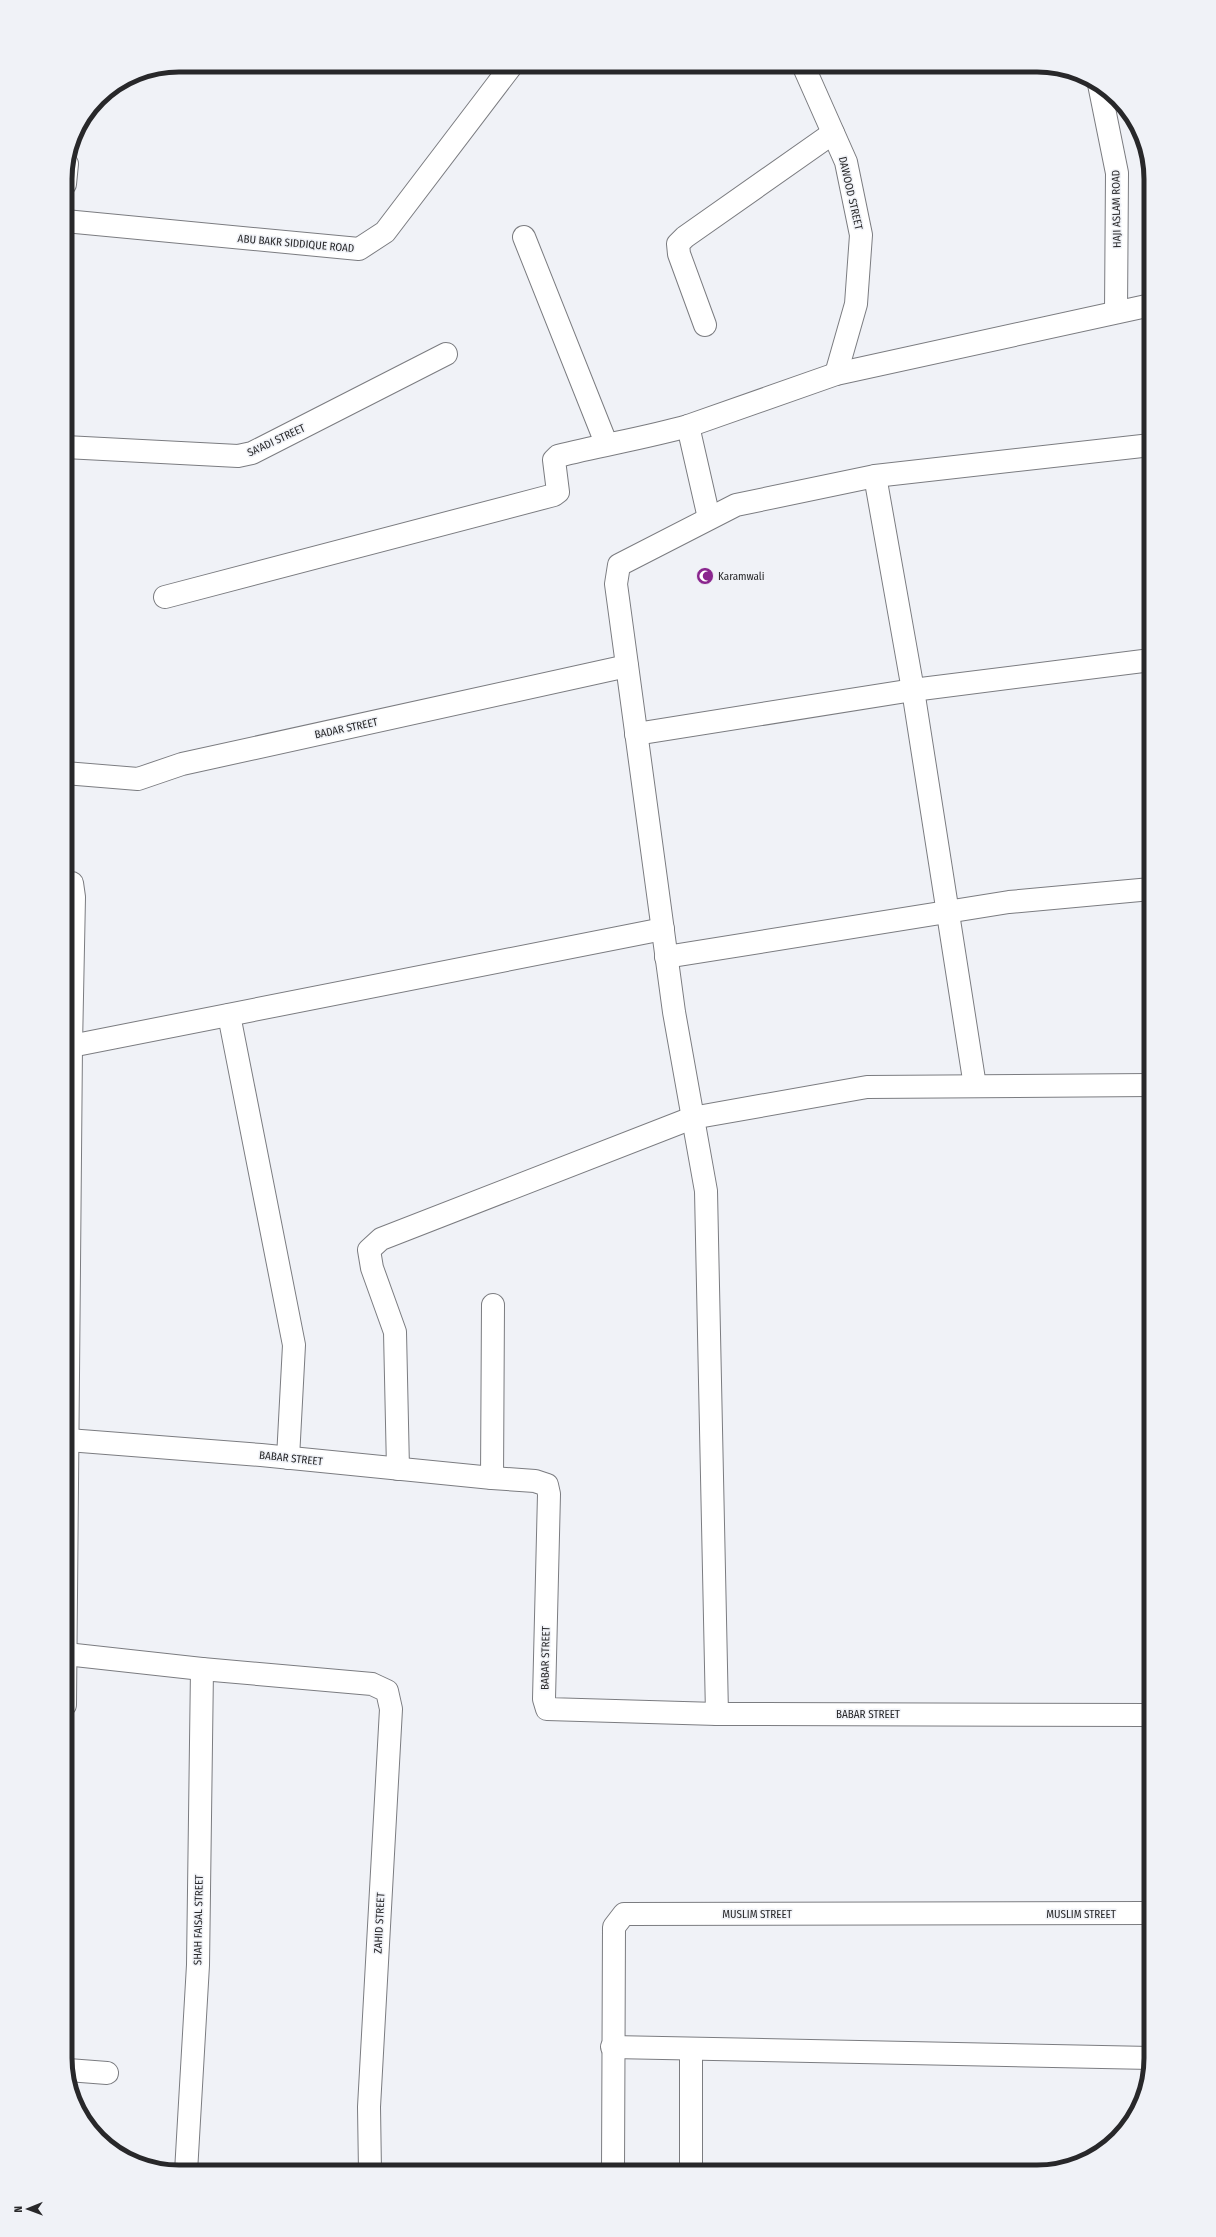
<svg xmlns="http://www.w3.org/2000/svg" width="1216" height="2237" viewBox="0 0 1216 2237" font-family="'Fira Sans Condensed',sans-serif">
<rect width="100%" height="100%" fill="#f0f2f7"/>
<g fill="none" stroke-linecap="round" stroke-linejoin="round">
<g stroke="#7b7c80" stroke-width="24">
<g id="street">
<path d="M803,65L846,162L861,235L856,304L836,374"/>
<path d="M1099,84L1117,173L1116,312"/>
<path d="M65,184L67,164"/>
<path d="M524,237L606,443"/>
<path d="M705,325L679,254L678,244L685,237L833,133"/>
<path d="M65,447L238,456L252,453L446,354"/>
<path d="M875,476L913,690L975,1086"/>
<path d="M709,518L688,426L836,374L1151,305"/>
<path d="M165,597L554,495L558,492L554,460L558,456C602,445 645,438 688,426"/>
<path d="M636,734L913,690L1151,660"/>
<path d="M65,773L138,779L182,764L627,666"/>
<path d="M666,957L1009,902L1151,889"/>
<path d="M229,1015L294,1345L288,1458"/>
<path d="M71,1046L663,929"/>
<path d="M68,1440L261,1455L492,1478L535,1481L547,1485L549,1494L544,1699L547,1709L717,1714L1151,1715"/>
<path d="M398,1469L395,1332L372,1268L369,1250L381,1239L692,1118L867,1087L1151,1085"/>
<path d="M492,1478L493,1305"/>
<path d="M66,1654L202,1669L372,1684L387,1691L391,1709L369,2107L370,2172"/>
<path d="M65,1705L71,1046L74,897L72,883H65"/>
<path d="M717,1714L706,1191L674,1012L616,584L619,565L736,505L875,476L1151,445"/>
<path d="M612,2047L1151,2058"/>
<path d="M68,2070L107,2073"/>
<path d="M186,2172L198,1965L202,1669"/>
<path d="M613,2172L614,1927L624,1914L1151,1913"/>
<path d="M691,2172V2049"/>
</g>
</g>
<g stroke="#7b7c80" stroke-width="24">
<path id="secondary" d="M65,221L359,249L385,232L512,65"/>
</g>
<use href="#street" stroke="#fff" stroke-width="22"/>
<use href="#secondary" stroke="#fff" stroke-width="22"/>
</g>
<defs>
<g id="mosque-disc" transform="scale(0.9)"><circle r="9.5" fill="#8a268e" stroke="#f0f2f7"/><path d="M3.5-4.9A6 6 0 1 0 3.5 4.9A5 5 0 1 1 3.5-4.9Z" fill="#fff"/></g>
</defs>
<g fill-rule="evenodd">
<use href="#mosque-disc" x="705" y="576"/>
</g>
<g text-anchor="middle" stroke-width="3" stroke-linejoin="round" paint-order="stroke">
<g font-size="11" fill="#28282a" stroke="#f0f2f7">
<text transform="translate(851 193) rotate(77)" y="4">DAWOOD STREET</text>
<text transform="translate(1116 209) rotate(-91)" y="4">HAJI ASLAM ROAD</text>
<text transform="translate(296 243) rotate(5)" y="4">ABU BAKR SIDDIQUE ROAD</text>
<text transform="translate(276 440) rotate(-25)" y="4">SA'ADI STREET</text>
<text transform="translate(346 728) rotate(-12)" y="4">BADAR STREET</text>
<text transform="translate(291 1458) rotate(6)" y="4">BABAR STREET</text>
<text transform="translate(545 1658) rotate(-89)" y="4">BABAR STREET</text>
<text x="868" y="1718">BABAR STREET</text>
<text x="757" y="1918">MUSLIM STREET</text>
<text x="1081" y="1918">MUSLIM STREET</text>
<text transform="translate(198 1920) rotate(-89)" y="4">SHAH FAISAL STREET</text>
<text transform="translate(379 1923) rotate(-87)" y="4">ZAHID STREET</text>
</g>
<g font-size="11" fill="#28282a" stroke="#f0f2f7" text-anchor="start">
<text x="718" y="580">Karamwali</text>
</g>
</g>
<path d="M0 0H1216V2237H0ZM179 72H1037A107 107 0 0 1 1144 179V2058A107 107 0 0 1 1037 2165H179A107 107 0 0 1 72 2058V179A107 107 0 0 1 179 72Z" fill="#f0f2f7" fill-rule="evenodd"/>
<path fill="none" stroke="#28282a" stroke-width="5" d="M179 72H1037A107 107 0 0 1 1144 179V2058A107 107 0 0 1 1037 2165H179A107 107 0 0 1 72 2058V179A107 107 0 0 1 179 72Z"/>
<g transform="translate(28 2209) rotate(269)" stroke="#f0f2f7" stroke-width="3" paint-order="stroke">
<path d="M0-3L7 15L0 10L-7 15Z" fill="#28282a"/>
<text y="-6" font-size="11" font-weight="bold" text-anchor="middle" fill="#28282a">N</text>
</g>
</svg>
